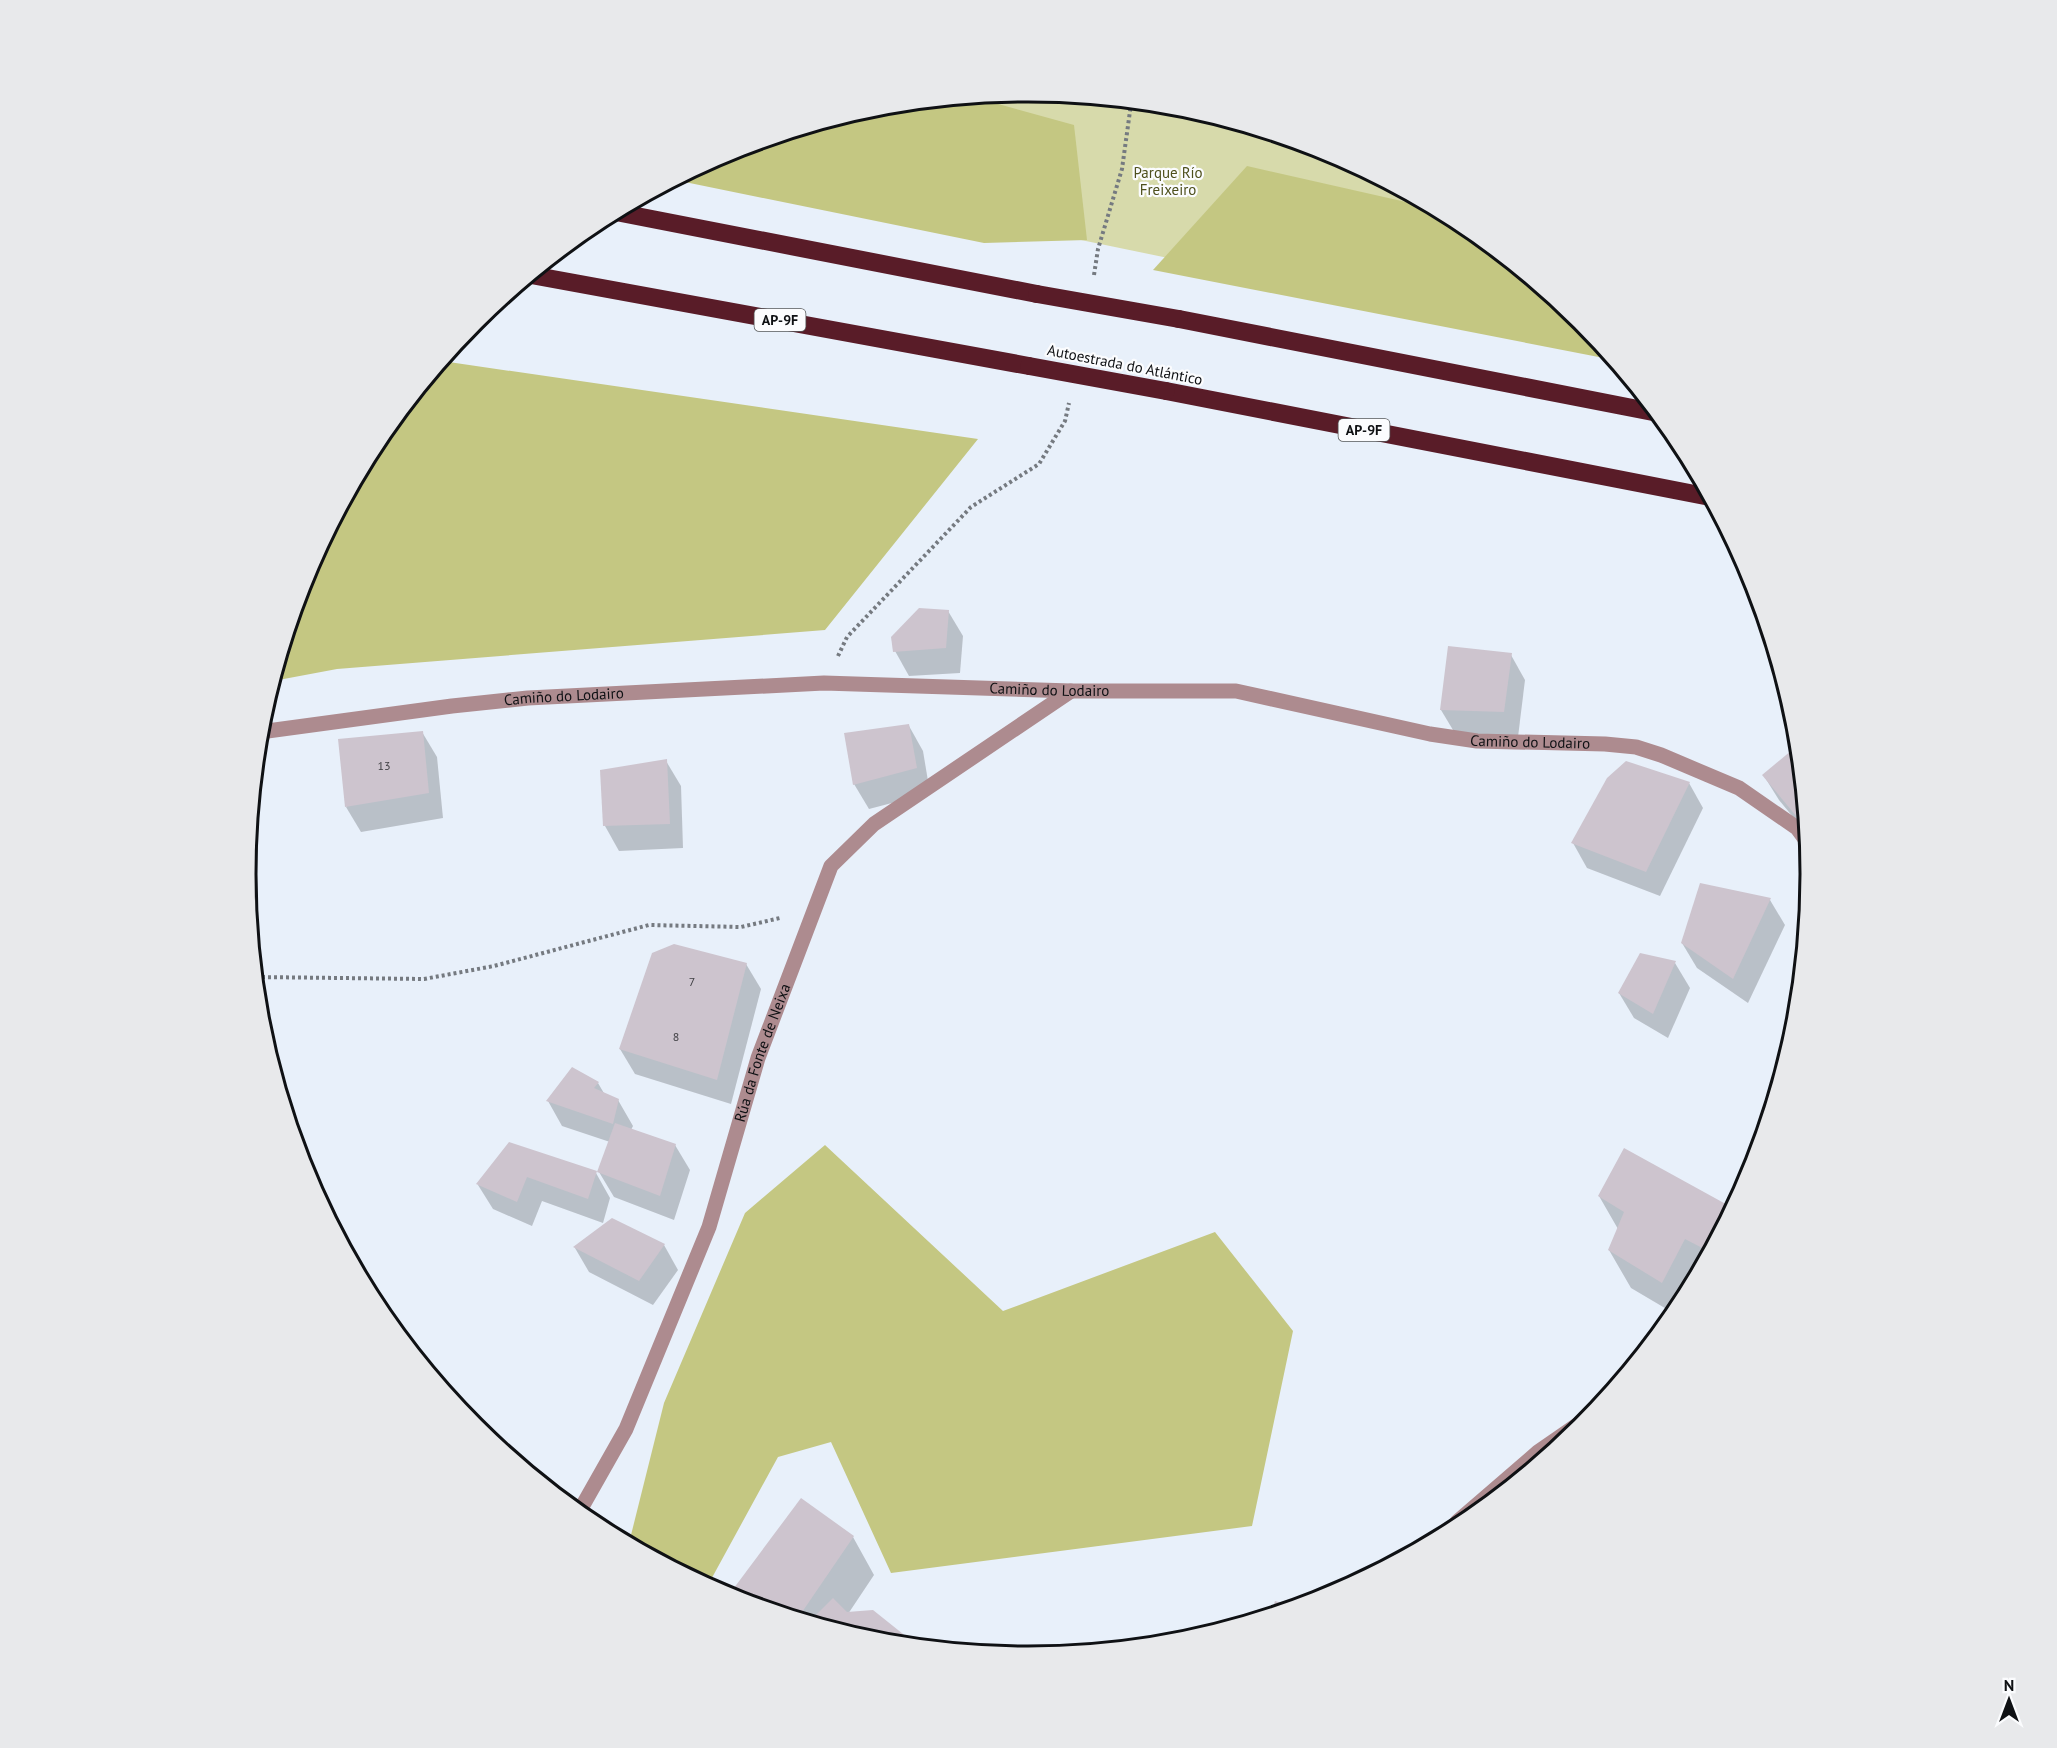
<svg xmlns="http://www.w3.org/2000/svg" width="2057" height="1748" viewBox="0 0 2057 1748" font-family="'PT Sans',sans-serif">
<rect width="100%" height="100%" fill="#e8f0fa"/>
<path fill="#d7daab" d="M1029,92L1181,107L1328,151L1464,224L1582,321L1236,272L1052,234L729,151L876,106Z"/>
<g fill="#c4c782">
<path d="M973,97L1074,125L1087,240L984,243L675,180L729,151L876,106Z"/>
<path d="M1247,166L1437,209L1464,224L1582,321L1614,360L1153,270Z"/>
<path d="M442,361L978,439L825,630L337,669L273,681L306,574L378,439Z"/>
<path d="M825,1145L1003,1311L1215,1232L1293,1331L1252,1526L891,1573L831,1442L778,1457L708,1585L629,1543L664,1403L745,1213Z"/>
</g>
<g fill="#0003">
<path d="M948,611L963,636L960,673L909,676L895,651Z"/>
<path d="M1511,655L1525,680L1518,737L1456,735L1441,710Z"/>
<path d="M909,726L923,751L930,793L869,809L854,784Z"/>
<path d="M422,732L437,757L443,818L361,832L346,807Z"/>
<path d="M1798,747L1807,834L1779,800L1764,776Z"/>
<path d="M666,761L681,786L683,848L619,851L605,826L602,771Z"/>
<path d="M1689,783L1703,808L1660,896L1587,868L1573,843Z"/>
<path d="M1701,884L1770,900L1785,925L1748,1003L1697,968L1682,943Z"/>
<path d="M1675,963L1690,988L1668,1038L1634,1018L1619,993Z"/>
<path d="M746,964L761,989L731,1104L635,1074L620,1049Z"/>
<path d="M598,1083L605,1095L618,1100L633,1126L631,1130L675,1145L690,1170L674,1220L614,1197L599,1172L610,1142L562,1126L548,1101Z"/>
<path d="M510,1144L596,1173L610,1198L603,1223L542,1201L532,1226L493,1209L478,1185Z"/>
<path d="M1599,1196L1732,1210L1675,1314L1631,1288L1609,1250L1618,1229Z"/>
<path d="M664,1245L678,1270L653,1305L589,1272L575,1248Z"/>
<path d="M801,1500L853,1537L874,1575L848,1614L915,1645L876,1641L729,1597Z"/>
</g>
<g fill="#cdc4ce">
<path d="M919,608L949,610L946,648L893,652L891,637Z"/>
<path d="M1448,646L1512,653L1504,712L1440,710Z"/>
<path d="M909,724L917,768L853,785L844,733Z"/>
<path d="M423,731L429,793L345,807L338,739Z"/>
<path d="M1798,745L1805,810L1797,817L1762,775Z"/>
<path d="M667,759L670,824L603,826L600,770Z"/>
<path d="M1626,761L1690,782L1646,872L1571,843L1607,778Z"/>
<path d="M1700,883L1771,898L1733,979L1681,943Z"/>
<path d="M674,944L747,963L717,1080L619,1049L652,953Z"/>
<path d="M1640,953L1676,961L1653,1014L1618,993Z"/>
<path d="M572,1067L599,1082L594,1088L619,1099L613,1124L546,1101Z"/>
<path d="M615,1123L676,1144L660,1196L597,1172Z"/>
<path d="M509,1142L597,1171L588,1199L527,1177L517,1202L476,1184Z"/>
<path d="M1624,1148L1733,1208L1710,1252L1685,1239L1662,1283L1608,1250L1624,1212L1598,1196Z"/>
<path d="M612,1218L665,1244L639,1281L573,1247Z"/>
<path d="M801,1498L854,1536L798,1618L728,1596Z"/>
<path d="M833,1598L847,1612L873,1610L918,1646L876,1641L810,1621Z"/>
<path d="M1275,1601L1296,1607L1271,1614Z"/>
</g>
<g fill="none" stroke-linecap="round" stroke-linejoin="round">
<g stroke="#757a80" stroke-width="4" stroke-dasharray="3 3" stroke-linecap="butt">
<path d="M1017,93L1050,100L1131,104L1142,103"/>
<path d="M1094,275L1098,249L1122,169L1131,104"/>
<path d="M838,656L847,637L971,507L1039,464L1065,421L1069,403"/>
<path d="M256,977L424,979L494,966L649,925L741,927L780,918"/>
</g>
<g stroke="#ad8b8f" stroke-width="15">
<path id="s1" d="M260,732L452,706L528,698L824,683L1071,691H1236L1430,734L1477,741L1605,744L1636,747L1661,755L1739,788L1797,828L1808,843"/>
<path id="s2" d="M579,1512L626,1429L709,1227L758,1058L831,866L874,824L1071,691"/>
</g>
<path stroke="#ad8b8f" stroke-width="15" d="M1450,1532L1457,1522L1538,1452L1593,1414"/>
<g stroke="#591c28" stroke-width="18">
<path d="M616,212L1037,294"/>
<path d="M531,275L1029,366"/>
<path d="M1179,319L1658,413"/>
<path d="M1166,391L1710,497"/>
</g>
<g stroke="#591c28" stroke-width="18">
<path d="M1037,294L1179,319"/>
<path d="M1029,366L1166,391"/>
</g>
</g>
<g text-anchor="middle" stroke-width="4.5" stroke-linejoin="round" paint-order="stroke">
<g font-size="12" fill="#3e3e42">
<text x="384" y="770">13</text>
<text x="692" y="986">7</text>
<text x="676" y="1041">8</text>
</g>
<g fill="#fbfcfe" stroke="#56585a" stroke-width="1.5">
<rect x="754.5" y="309" width="51" height="22" rx="4.5"/>
<rect x="1338.5" y="419" width="51" height="22" rx="4.5"/>
</g>
<g font-size="14" font-weight="bold" fill="#0f1114">
<text x="780" y="325">AP-9F</text>
<text x="1364" y="435">AP-9F</text>
</g>
<g font-size="15" fill="#4e501c" stroke="#fbfcfe">
<text x="1168" y="178">Parque Río<tspan x="1168" dy="17">Freixeiro</tspan></text>
</g>
<g font-size="15" fill="#0f1114" stroke="#fbfcfe">
<text transform="translate(1125 365) rotate(11)" y="5">Autoestrada do Atlántico</text>
<text dy="5" stroke="none"><textPath href="#s1" startOffset="792">Camiño do Lodairo</textPath></text>
<text dy="5" stroke="none"><textPath href="#s1" startOffset="306">Camiño do Lodairo</textPath></text>
<text dy="5" stroke="none"><textPath href="#s1" startOffset="1278">Camiño do Lodairo</textPath></text>
<text dy="5" stroke="none"><textPath href="#s2" startOffset="496">Rúa da Fonte de Neixa</textPath></text>
</g>
</g>
<path d="M0 0H2057V1748H0ZM256 874a772 772 0 1 1 1544 0a772 772 0 1 1-1544 0Z" fill="#e8e9eb" fill-rule="evenodd"/>
<path fill="none" stroke="#0f1114" stroke-width="3" d="M256 874a772 772 0 1 1 1544 0a772 772 0 1 1-1544 0Z"/>
<g transform="translate(2009 1700)" stroke="#fbfcfe" stroke-width="4.5" paint-order="stroke">
<path d="M0-4.5L10 22L0 15L-10 22Z" fill="#0f1114"/>
<text y="-9" font-size="16" font-weight="bold" text-anchor="middle" fill="#0f1114">N</text>
</g>
</svg>
